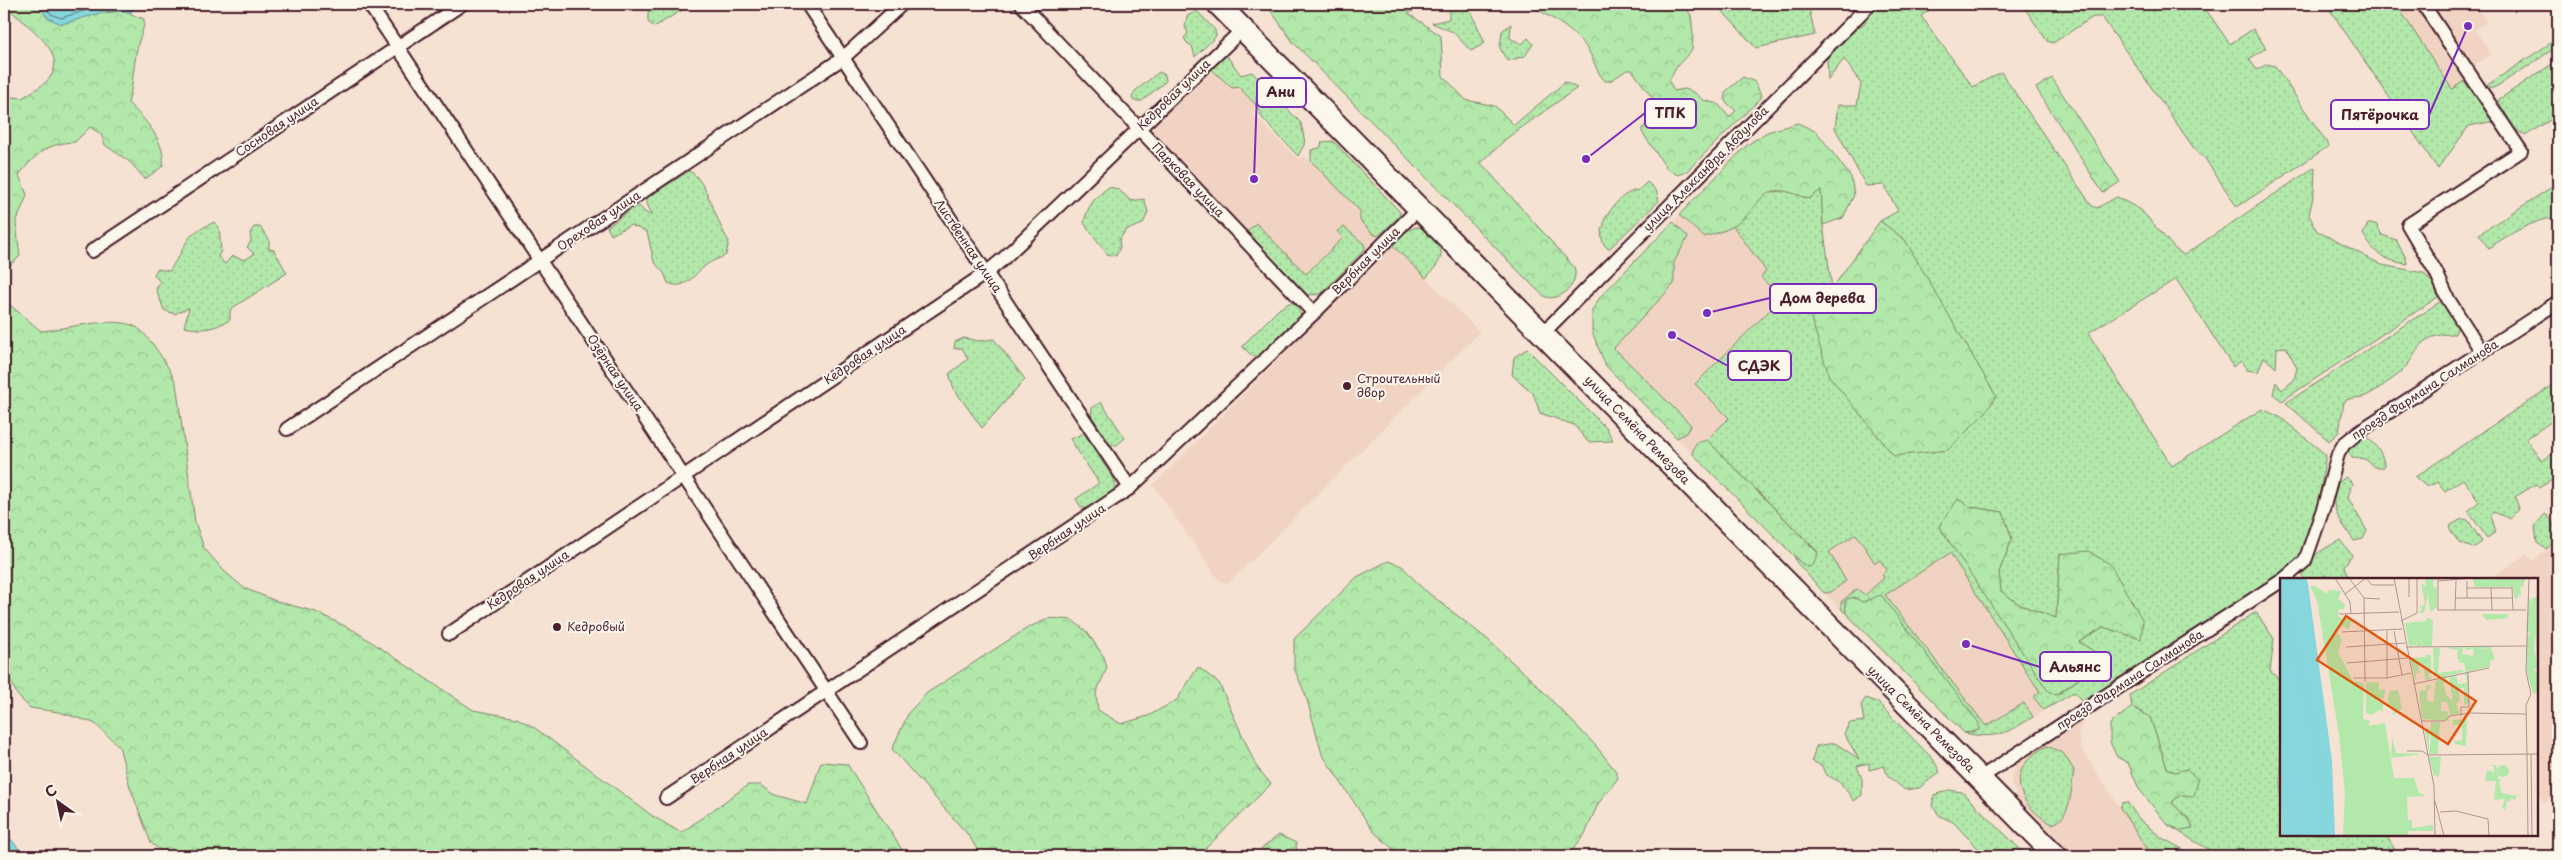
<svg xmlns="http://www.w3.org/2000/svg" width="2562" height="860" viewBox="0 0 2562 860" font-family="'Playpen Sans',sans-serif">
<defs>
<pattern id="grass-dots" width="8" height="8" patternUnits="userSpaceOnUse" patternTransform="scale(1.25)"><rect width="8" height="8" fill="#b2e8aa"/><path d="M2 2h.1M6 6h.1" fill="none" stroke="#9bc792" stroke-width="1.8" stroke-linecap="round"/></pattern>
<pattern id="forest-crowns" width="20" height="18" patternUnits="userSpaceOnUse" patternTransform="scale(1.25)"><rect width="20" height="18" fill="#b2e8aa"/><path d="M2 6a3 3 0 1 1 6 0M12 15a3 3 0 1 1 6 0" fill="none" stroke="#9bc792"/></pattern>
</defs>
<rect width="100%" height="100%" fill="#f5e2d3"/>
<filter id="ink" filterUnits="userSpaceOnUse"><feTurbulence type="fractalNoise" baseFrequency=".02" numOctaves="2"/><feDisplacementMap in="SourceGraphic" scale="10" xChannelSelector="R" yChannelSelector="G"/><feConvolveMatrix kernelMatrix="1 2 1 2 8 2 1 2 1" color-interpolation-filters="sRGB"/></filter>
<g filter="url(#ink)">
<g fill="#f0d3c2">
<path d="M2396,4H2475L2487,22L2475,30L2491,54L2461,74L2464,81L2452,89Z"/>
<path d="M1209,67L1232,88L1239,87L1255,104L1253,114L1297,158L1305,157L1310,161L1361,212L1359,216L1360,222L1373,234L1378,236L1321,294L1316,296L1304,292L1151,132L1152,123Z"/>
<path d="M1679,215L1704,237L1733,226L1766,271L1761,277L1817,337L1707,440L1696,443L1692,453L1677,438L1686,433L1691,425L1614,348L1674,284V262L1688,237L1673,222Z"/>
<path d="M1392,245L1480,332L1228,584L1219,580L1153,485Z"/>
<path d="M1912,497L2075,692L2007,734L1979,736L1964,733L1824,593L1831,592L1846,581L1829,552Z"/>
<path d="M2558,543V793L2544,803L2536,791V579H2490L2527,554L2532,561Z"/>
<path d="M2084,717L2078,735L2082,750L2152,856H2072L2018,800L2011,781L2017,761Z"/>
</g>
<g fill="url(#grass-dots)" stroke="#7e846a" fill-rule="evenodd">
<path d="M665,4H692L654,27L648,22V12L654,7L660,9L665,7Z"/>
<path d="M1449,4L1470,10L1485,43L1471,51L1453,32L1432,23L1449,19Z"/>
<path d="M1716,4H1808L1815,35L1756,48Z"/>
<path d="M1876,4H1938L1921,16L1973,87L2001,72L2092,206L2097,208L2117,197L2141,210L2175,249L2184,255L2315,167L2314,192L2309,215L2317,231L2382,265L2424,273L2433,283L2438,297L2282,401L2273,394L2276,382L2282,390L2294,380L2297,368L2286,347L2277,348L2276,368L2264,357L2258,372L2247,370L2241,361L2233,367L2176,279L2088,333L2172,466L2262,409L2280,417L2326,455C2321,483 2314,547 2293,566L2083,704L2075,692L2044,710L2033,697L2040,692L1950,553L1885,595L1986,726L2024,703L2033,717C2007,733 1995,740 1964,733L1978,730L1861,602L1854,597L1845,601L1846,613L1842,610L1841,602L1857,589L1865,595L1884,578L1882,574L1887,570L1880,560L1875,563L1856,534L1829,552L1846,581L1831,592L1824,593L1797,563L1794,556L1802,564L1818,552L1707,440L1729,418L1695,384L1781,299L1761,277L1766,271L1733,226L1762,195L1785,190L1809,199L1821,189L1823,225L1832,288L1811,318L1905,240L1880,221L1898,211L1884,185L1866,186L1835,128L1838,105H1857L1861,84L1844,59L1828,80L1827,58L1842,36L1864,24ZM1958,500L1971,507L2003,512L2012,539L1999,572L2001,591L2020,605L2056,618L2060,554L2141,639L2103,627L2079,642L2105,660L2057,695L1939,526Z"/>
<path d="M2022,4H2202L2230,44L2253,29L2266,48L2249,59L2257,70L2267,64L2275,66L2329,146L2237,207L2204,157L2198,154L2102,17H2093L2053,43L2047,41Z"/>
<path d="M2326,4H2396L2452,89L2464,81L2494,121L2469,126L2438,169Z"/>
<path d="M1197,11L1215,30L1216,36L1195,57L1192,46L1187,43L1184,38L1188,33L1185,27L1187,16Z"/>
<path d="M1511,24L1510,38L1522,44L1528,38L1533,44L1525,56L1507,61L1500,48L1502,31Z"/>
<path d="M2558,38V46L2499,85L2493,88L2486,86Z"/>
<path d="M1228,49L1227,56L1241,75L1252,72L1301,123L1305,143L1298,156L1263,119L1255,104L1239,87L1232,88L1209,67Z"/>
<path d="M2558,60V115L2525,136L2513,127L2498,100Z"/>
<path d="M1159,72L1165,75L1166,81L1142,101H1134L1132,98L1135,91Z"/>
<path d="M1333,141L1400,212L1399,217L1378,236L1373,234L1360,221V211L1311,161V150L1320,148L1322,142Z"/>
<path d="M689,171C707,178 716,224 729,241L726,255C719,259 710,261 705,266C693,275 686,291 668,283L664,273L654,262L647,232L630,225L611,235L607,227L638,205L646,213L653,216L647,204V198Z"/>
<path d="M1647,182L1656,190L1659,201L1609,249C1601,245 1602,237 1601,229L1604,226V220C1613,206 1622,192 1639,190Z"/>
<path d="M2558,183V217C2531,220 2511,234 2488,248L2479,234Z"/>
<path d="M1109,187L1118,189L1131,201L1144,199L1148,212L1143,224L1126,230L1119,240L1120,247L1116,256L1107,254L1084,223C1087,206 1095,197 1109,187Z"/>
<path d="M214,222L219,227L221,251L218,256L225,264L232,256L245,260L254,254L247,247L251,241L250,233L254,227H260L269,239V249L274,250L287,273L237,305L230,310V320C213,329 203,331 184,327L189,308L174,314L164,310L156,289L160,282L154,275L157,269L170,271C173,263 179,258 182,250C192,231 195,232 214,222Z"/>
<path d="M1256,223L1306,274L1343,238L1337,231L1344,227L1364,244L1365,249L1321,294L1308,295L1247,232Z"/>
<path d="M2368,224H2376L2382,235L2396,240L2406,258L2407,264C2386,261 2374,254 2363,234Z"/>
<path d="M1416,227H1422C1444,250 1449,253 1426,278L1392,245L1405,232Z"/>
<path d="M2441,301L2458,325L2455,334C2413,333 2421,358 2395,377C2386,383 2376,391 2366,396C2358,399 2352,396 2344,402L2339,432L2329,441L2286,403Z"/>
<path d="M1291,302L1296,304L1301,315L1259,356H1252L1242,346L1279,309Z"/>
<path d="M964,338L979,341L994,339L1025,379L982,428L954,389L949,374L968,359L962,348L954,349L955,342Z"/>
<path d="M1527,349L1607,429L1613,441L1588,442L1574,425L1540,413L1533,393L1512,375L1514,357Z"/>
<path d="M2558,372V417L2526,439L2542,461L2558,450V481H2550L2539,488L2536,484L2515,497L2519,508L2510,519L2494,512L2491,516L2496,532L2487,538L2468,511L2479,502L2463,479L2445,491L2438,482L2427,487L2415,477L2553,385L2555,374Z"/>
<path d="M1101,402L1125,438L1117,445H1110L1091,415L1092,408Z"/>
<path d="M1084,433L1116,483L1113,492L1088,509L1081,507L1076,499L1099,483L1070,439Z"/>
<path d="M2364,435C2375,443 2384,453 2384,467H2374L2365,459L2352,458L2347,451L2353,442Z"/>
<path d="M2346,477L2352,483L2348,498L2367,531L2363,539L2354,541C2340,519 2329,511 2336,484Z"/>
<path d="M2545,514C2554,520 2556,531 2555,542L2546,549L2537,543L2535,526Z"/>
<path d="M2462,519L2468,520L2482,542L2473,548L2459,543L2450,529L2451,525Z"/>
<path d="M2340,540L2352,555L2344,566L2349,579H2332L2325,575L2318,579H2305L2302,576C2304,558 2326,548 2340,540Z"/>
<path d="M2256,612L2274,639L2270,671L2281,681V834H2385L2399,856H2305L2302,850L2296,849L2291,856H2219L2168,825L2180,830L2191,820L2177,809L2172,802L2180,795L2175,772L2167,768L2150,717L2132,707L2130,695Z"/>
<path d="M1866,698L1877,702L1933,759L1940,772L1919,788L1905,790L1888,776L1884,766L1869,770V763L1857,766L1862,779V795L1854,801L1840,782L1825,774L1822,766L1812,761L1816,746L1835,743L1859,759L1844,734L1849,723L1864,721L1861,705Z"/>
<path d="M2047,746L2063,753L2074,770C2071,787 2072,819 2052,824C2014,803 2005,767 2047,746Z"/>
<path d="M1949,790L1962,792L2027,856H1985L1953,822L1940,816L1932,806L1934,795Z"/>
<path d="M2127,802L2140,820L2162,838L2195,856H2152L2120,808L2122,803Z"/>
</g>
<g fill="url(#forest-crowns)" stroke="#7e846a">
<path d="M4,4H37L48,18L70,22L92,14L123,11L144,19C145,28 141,33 139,41C133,62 134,83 128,103C145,119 166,141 163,166L145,179L130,162L105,145L101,134L90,127L75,142C47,143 36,154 19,175L27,195L16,223L20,256L4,271V96L22,98C30,93 41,87 48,80C73,51 19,22 4,4Z"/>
<path d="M1266,4H1430L1408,13L1441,36L1443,76L1466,100L1495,106L1514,125L1565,82L1577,88L1507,138L1481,163L1574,267C1580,283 1561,302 1546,297C1543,296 1539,291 1536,289L1293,42Z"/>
<path d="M1526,4H1683L1691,15L1693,35L1692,50L1677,66L1669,81L1674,91L1685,89L1695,93L1703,100L1718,104L1729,117L1736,111L1725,101V92L1743,77L1755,82L1762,97L1686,172L1678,175L1667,169L1642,132V128L1660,114L1661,110L1632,70H1627L1610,81H1605C1595,71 1594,58 1586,47C1570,27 1548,15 1526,4Z"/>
<path d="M2052,78L2120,182L2103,193L2036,88Z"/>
<path d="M1798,123L1817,132L1851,177L1854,195L1843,218L1823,225L1821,190L1809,199C1755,177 1768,203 1734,226C1725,231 1713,234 1704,237L1679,215L1747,145L1767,132Z"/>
<path d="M1880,221L1905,240L1996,396L1986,412L1948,450L1894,456L1829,376L1811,318Z"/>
<path d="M1673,222L1688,237L1674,262V284L1614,348L1691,425L1686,433L1677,438L1606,366L1592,332V310L1601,296Z"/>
<path d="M4,300L41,331C66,329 115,315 136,327C149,334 170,369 176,383L195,522L204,548L225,572L244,588L276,601L316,612L355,631L473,710L517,718L535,728L651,815L678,831L682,832L748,785H761L775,795L807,804L821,762L847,764L906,856H168L151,843L130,787L119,746L94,723L59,712L30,708L17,695L4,666Z"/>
<path d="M1707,440L1818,553L1814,564L1809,567L1802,564L1692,453L1696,443Z"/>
<path d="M1958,499L1971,507L2003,512L2012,539L1999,572L2001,591L2020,605L2056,618L2060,554L2088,551L2110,564L2143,621L2141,639L2103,627L2079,642L2106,659L2056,695L2048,691L1939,526Z"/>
<path d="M1388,561L1402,566L1421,587L1487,639L1535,683L1596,746L1615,770L1618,778L1598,804L1585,834L1568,856H1401L1373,831L1322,754L1306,696L1294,668V639L1357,577Z"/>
<path d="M1881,595L1979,723V730L1964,733L1846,613L1845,601C1852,596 1854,597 1862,602Z"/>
<path d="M1051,618L1072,620L1087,632L1104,657L1107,668L1096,693L1098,710L1121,724L1148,716L1177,700L1198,667L1219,683L1256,766L1271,784L1205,849L1203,856H981L969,836L892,749L909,712L927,693L1029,627Z"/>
<path d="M2132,707L2150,717L2167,768L2175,772L2187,769L2198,780L2194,796L2180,795L2172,802C2179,812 2190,816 2193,828L2180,830L2168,825L2139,789L2128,763L2117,757L2110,742V724Z"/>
<path d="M1279,835L1296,843L1297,856H1252Z"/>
</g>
<g fill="#85d6dd" stroke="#6d8d96">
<path d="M37,4H134L131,13C106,7 85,19 61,24L48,18Z"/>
<path d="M4,831L25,856H4Z"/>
</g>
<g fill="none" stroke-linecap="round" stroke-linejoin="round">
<path stroke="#626872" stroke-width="1" d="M43,4L51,14L61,18L90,9L126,7L128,4"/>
<g stroke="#4a1f2b" stroke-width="16">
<g id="minor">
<path d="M369,4L861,743"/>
<path d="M807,4L1130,488"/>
<path d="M1021,4L1314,313"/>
<path d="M2423,4L2521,151L2408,225L2436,272L2448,299L2482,352"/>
<path d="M92,251L462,4"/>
<path d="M1543,333L1870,4"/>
<path d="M287,429L843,58L902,4"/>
<path d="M2284,579L2305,561L2324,506L2338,454L2344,444L2360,431L2558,302"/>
<path d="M449,634L986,273L1003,259L1243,29"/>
<path d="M1980,778L2281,581"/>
<path d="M666,798L1130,488L1314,313L1420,207"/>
</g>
</g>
<g stroke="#4a1f2b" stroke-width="25">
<path id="primary" d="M1218,4L2056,856"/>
</g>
<use href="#minor" stroke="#fbf7ec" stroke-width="12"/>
<use href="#primary" stroke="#fbf7ec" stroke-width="21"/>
</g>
</g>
<g fill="#4a1f2b" stroke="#fbf7ec" stroke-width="2">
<circle cx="1347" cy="386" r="5"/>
<circle cx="557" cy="627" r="5"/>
</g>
<g text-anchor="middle" stroke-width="4" stroke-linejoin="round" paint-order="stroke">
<g font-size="12" fill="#4a1f2b" stroke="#fbf7ec">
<text transform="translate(1174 95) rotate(-44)" y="4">Кедровая улица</text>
<text transform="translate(277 127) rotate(-34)" y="4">Сосновая улица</text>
<text transform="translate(1706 169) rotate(-45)" y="4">улица Александра Абдулова</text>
<text transform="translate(1188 180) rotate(46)" y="4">Парковая улица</text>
<text transform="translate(599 221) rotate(-34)" y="4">Ореховая улица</text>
<text transform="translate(968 246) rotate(56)" y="4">Лиственная улица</text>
<text transform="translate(1366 261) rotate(-45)" y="4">Вербная улица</text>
<text transform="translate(865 355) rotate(-34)" y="4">Кедровая улица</text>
<text transform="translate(615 373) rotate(56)" y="4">Озёрная улица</text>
<text transform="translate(2425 390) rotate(-33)" y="4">проезд Фармана Салманова</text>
<text transform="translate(1637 430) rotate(46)" y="4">улица Семёна Ремезова</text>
<text transform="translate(1067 532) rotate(-34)" y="4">Вербная улица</text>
<text transform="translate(528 580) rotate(-34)" y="4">Кедровая улица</text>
<text transform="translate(2130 680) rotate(-33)" y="4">проезд Фармана Салманова</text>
<text transform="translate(1921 719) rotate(45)" y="4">улица Семёна Ремезова</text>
<text transform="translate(729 756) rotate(-34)" y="4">Вербная улица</text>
</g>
<g font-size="12" fill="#4a1f2b" stroke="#fbf7ec" text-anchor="start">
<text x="1357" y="383">Строительный<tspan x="1357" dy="14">двор</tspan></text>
<text x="567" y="631">Кедровый</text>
</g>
</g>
<g transform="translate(2280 578)">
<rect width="258" height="258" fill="#f5e2d3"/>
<path d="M145,0L156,1L153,3L154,10L157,9V29L150,34L148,16L144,35H139L142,30L139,29L145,26L141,5L146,9ZM248,18L255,29L254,72L258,87L254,92L257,94V115H253L247,95L246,59L251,55L246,54ZM202,36H228V40L206,42ZM150,40L153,43L152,68H135L138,66L135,55L127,51L126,46L140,45L133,48L142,66L151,62ZM210,68L215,81L210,83V89L186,94L188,95L189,126L184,127V110H178L180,122L176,126L180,136L170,137L167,124H161V133H167L169,138L165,142L169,140V143L142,141L139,113L146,112L147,107L152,108L147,114V123L154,124L155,105L158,101H165L159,97L154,98L153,69L160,70L158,95L183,92V94L167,98V102H163L166,117L173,123L169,99L176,97L178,106L187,105L186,97H183L186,95L184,85H180L177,79L178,72L170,71L169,69H183L181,83H189L196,91L205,87V70L185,72V69ZM187,141L186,168L175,166L174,163L182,162V150L180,147H173V142ZM151,144H160L158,176H149L151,160L149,154V174L145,153L148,149L150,156ZM112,160L116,175L143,176L111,180ZM149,179H167H161L159,199L154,198ZM216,187L219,202L222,200L219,205L222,215L237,218L234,223L232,219L230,223H227L225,233L222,229L225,221L214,222L216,203H205L207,192L214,194V188H207Z" fill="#b2e8aa"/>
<path d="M192,0H246L242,10L240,8L241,17L238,16L239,19L235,21L232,9H195ZM30,8H35L47,16L49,12L61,13L58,21L65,27L64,31H59L58,38L65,43L67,37L72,43L68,52L62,47L56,53L62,62L58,74L73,103L84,105L83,141L90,143L88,148L105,145L114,200H134L139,215L146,218L127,219L128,242H132V250L153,247V253H128V258L63,257L65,215L59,157L37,22ZM257,19L258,23L257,83L252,20ZM146,40H150L151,62L144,67L140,61L136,67L129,68L125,45L147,43ZM194,70L205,71V87L196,91L189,83H181L182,76L193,78ZM146,77H151V94L148,98L152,101L145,102L144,90L138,85L139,94H143L136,95V104L130,80L146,79ZM90,104H99V112L105,111L104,120L96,124L103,123V135L101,131L91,137L86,135V105ZM118,112L122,131L111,138L114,134L109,128L108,120L110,113Z" fill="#b2e8aa"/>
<path d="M217 193a6 6 0 1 1 12 0a6 6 0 1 1-12 0Z" fill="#b2e8aa"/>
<path d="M0,0H26L28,6L52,183L55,257H2Z" fill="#85d6dd"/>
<path fill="none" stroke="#85d6dd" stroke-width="2.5" d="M0,14L36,155L47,258"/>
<path fill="none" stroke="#b19490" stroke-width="1" d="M55,0L70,24L71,36M69,0L84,20L85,104M86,0L92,7H114M114,0L154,208L155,258M129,0V19M158,0V32H246M158,3L192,0M187,3V20M187,10H232L233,32M211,10L212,32M65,16L86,0M84,20L100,21M176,20H232M175,32L176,3M59,36L119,34M121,43L137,35V1L141,0M107,53V100M114,53L122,97M62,54L122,51M66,69L125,65M126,69L246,68M67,85L128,80M73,100H107L131,95M133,106L209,90M181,138V129H189L188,94M141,143H164L170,138L190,135L246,136M127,173H142L148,177M247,176L246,127L251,116L246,94L249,0M247,176L248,258M251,176L252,258M148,177L258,176M155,223L164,258M160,234L176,233L208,241L209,258"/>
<path fill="#e0560e" fill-opacity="0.15" stroke="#e0560e" stroke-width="2.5" d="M66,38L196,123L168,166L37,82Z"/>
<rect width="258" height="258" fill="none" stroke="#4a1f2b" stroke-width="2.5"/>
</g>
<path fill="none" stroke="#7b2cbf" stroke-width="2" d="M1254 179L1257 92M1586 159L1645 113M2468 26L2429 115M1707 313L1770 298M1672 335L1728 366M1966 644L2040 667"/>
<g fill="#7b2cbf" stroke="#fbf7ec" stroke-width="2">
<circle cx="1254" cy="179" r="5"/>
<circle cx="1586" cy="159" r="5"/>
<circle cx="2468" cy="26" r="5"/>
<circle cx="1707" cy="313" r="5"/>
<circle cx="1672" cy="335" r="5"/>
<circle cx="1966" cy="644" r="5"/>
</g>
<g fill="#fbf7ec" stroke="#7b2cbf" stroke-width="2">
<rect x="1257" y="78" width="49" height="29" rx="5"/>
<rect x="1645" y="99" width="51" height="29" rx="5"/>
<rect x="2331" y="100" width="98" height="29" rx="5"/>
<rect x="1770" y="284" width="106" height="29" rx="5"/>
<rect x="1728" y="351" width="63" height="29" rx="5"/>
<rect x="2040" y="652" width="71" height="29" rx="5"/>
</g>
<g font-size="14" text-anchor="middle" font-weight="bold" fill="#4a1f2b">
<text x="1281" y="97">Ани</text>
<text x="1670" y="118">ТПК</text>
<text x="2380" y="120">Пятёрочка</text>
<text x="1823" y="303">Дом дерева</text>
<text x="1759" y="371">СДЭК</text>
<text x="2075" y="672">Альянс</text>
</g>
<rect width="2562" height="860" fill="none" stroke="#fbf7ec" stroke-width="20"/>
<rect x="10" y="10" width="2542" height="840" fill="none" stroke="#4a1f2b" stroke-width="2" filter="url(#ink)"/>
<g transform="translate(58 802) rotate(327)" stroke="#fbf7ec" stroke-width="4" paint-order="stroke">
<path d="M0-4L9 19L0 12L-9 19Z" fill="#4a1f2b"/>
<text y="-8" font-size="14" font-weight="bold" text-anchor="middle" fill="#4a1f2b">С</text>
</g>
</svg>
